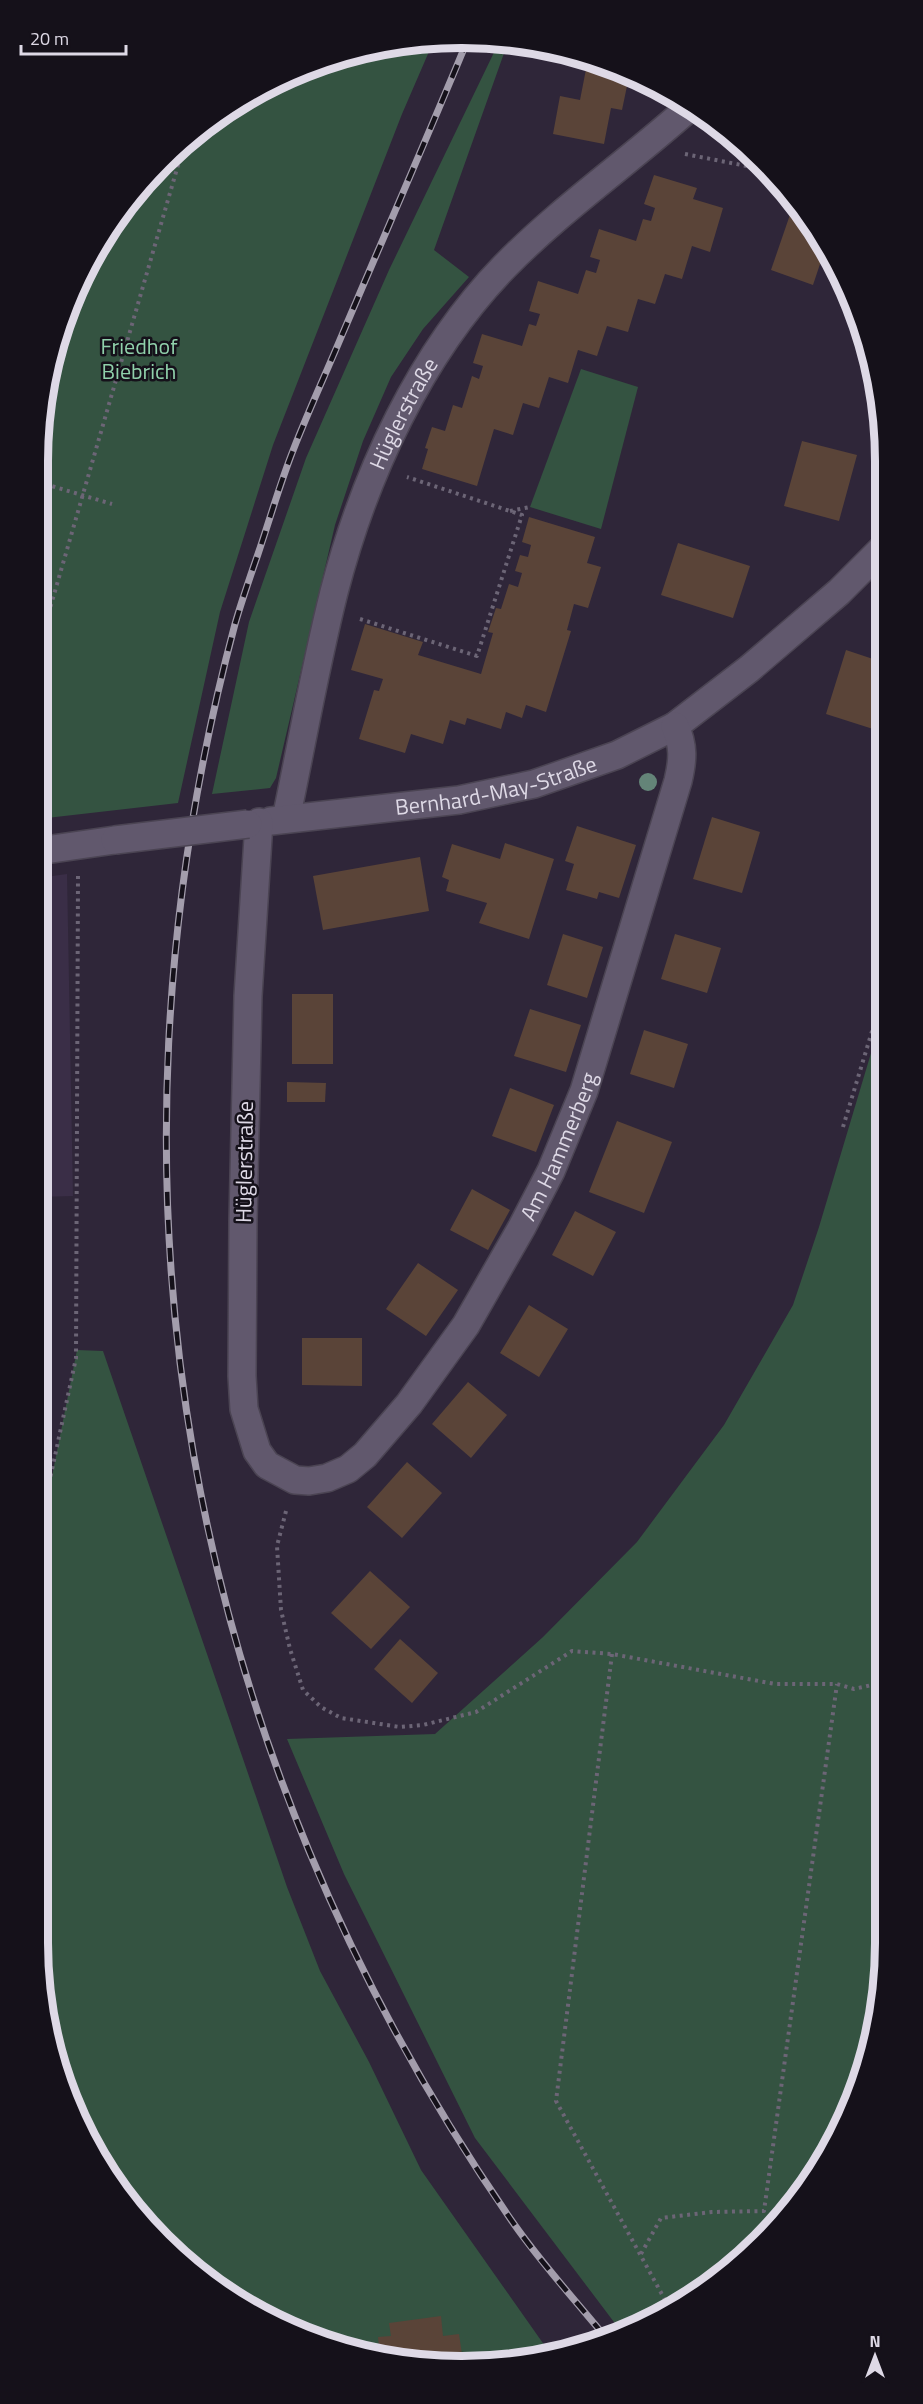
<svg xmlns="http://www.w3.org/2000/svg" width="923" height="2404" viewBox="0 0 923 2404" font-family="'Titillium Web',sans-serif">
<rect width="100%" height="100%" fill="#2f2639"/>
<path fill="#3a2e47" d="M67,874L73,1196L38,1197V878Z"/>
<g fill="#345341">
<path d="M434,40L402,114L273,445L220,612L178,803L38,819V461L52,351L81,274L125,203L182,142L250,94L326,60L406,41Z"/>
<path d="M500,40L508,42L434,250L469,277L423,329L391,377L363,441L335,525L276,778L270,788L212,794L249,622L306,458L389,270Z"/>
<path d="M581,369L638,387L601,529L530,507Z"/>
<path d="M883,1013L885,1942L871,2053L842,2130L798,2200L697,2295L623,2334L475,2138L344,1874L287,1739L435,1734L543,1637L637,1542L724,1425L793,1305L819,1227Z"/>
<path d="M77,1350L103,1351L287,1887L320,1971L369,2062L421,2170L552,2356L545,2358L406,2363L326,2344L250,2310L143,2222L94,2154L60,2079L38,1942V1547Z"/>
</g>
<g fill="#5a4438">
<path d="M588,59L657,91L627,86L622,110L611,108L604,144L553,134L560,96L580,100Z"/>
<path d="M654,175L697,188L693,199L723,208L710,252L692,246L682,279L665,274L655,304L638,299L628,332L607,326L597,356L578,350L568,383L549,377L539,408L523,403L513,435L494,429L477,486L422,469L428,449L425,448L432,427L445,431L453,405L462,408L472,376L479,379L483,366L473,363L482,334L522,346L529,324L536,326L540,314L529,311L538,281L578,294L586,270L596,273L600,260L590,257L599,229L636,241L643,219L651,221L655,208L644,204Z"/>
<path d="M794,203L825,249L813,285L771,270Z"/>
<path d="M802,441L857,455L839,521L784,506Z"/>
<path d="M529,517L595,537L587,563L601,567L588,608L574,604L567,630L571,631L546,712L526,705L522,718L506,712L501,729L467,718L465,725L450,720L443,744L411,734L405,753L359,739L374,690L379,691L383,679L351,670L365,624L423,642L418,655L481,674L493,633L488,632L496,608L501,609L509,584L518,587L522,573L515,571L520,555L528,557L531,545L522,542Z"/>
<path d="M678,543L750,566L733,618L661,595Z"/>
<path d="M882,607V646L871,643Z"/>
<path d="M846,650L882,662L883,698L873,729L826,714Z"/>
<path d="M712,817L760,832L742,893L693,879Z"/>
<path d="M577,826L636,845L619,898L599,892L597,899L566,890L574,864L565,861Z"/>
<path d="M505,843L554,859L529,939L479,923L487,903L446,891L449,880L442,877L452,844L500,859Z"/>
<path d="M420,857L429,911L323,930L313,876Z"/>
<path d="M563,934L603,947L587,998L547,985Z"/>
<path d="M675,934L721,948L707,993L661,979Z"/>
<rect x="292" y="994" width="41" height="70"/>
<path d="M530,1009L581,1025L566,1072L514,1056Z"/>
<path d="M644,1030L688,1044L674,1088L630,1074Z"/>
<path d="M287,1082L326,1083L325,1102H287Z"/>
<path d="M510,1088L554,1105L536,1152L492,1136Z"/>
<path d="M617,1121L672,1142L644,1213L589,1192Z"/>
<path d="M472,1189L510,1210L488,1250L450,1230Z"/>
<path d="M575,1211L616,1232L593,1276L552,1255Z"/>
<path d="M418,1263L458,1290L426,1336L386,1309Z"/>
<path d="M529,1305L568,1329L539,1377L500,1353Z"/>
<path d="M302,1338H362V1386L302,1385Z"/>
<path d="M468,1382L507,1415L471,1458L432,1424Z"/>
<path d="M407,1462L442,1493L402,1538L367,1507Z"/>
<path d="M370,1571L410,1607L371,1649L331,1613Z"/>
<path d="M400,1639L438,1673L412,1703L374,1669Z"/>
<path d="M441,2316L443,2336L459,2334L463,2361L406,2363L380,2357L378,2337L391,2336L389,2323Z"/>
</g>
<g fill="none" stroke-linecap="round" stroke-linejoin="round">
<g stroke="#4b4453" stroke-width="30">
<g id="street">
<path id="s1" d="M286,819C302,743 315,667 334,592C364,476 420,353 505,266C562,208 630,161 691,106"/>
<path id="s2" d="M271,821L459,800L534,784L617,755L675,726L749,669L839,592L882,549"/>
<path id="s3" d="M259,822L248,996L243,1221L242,1376L244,1409L257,1451L267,1465L295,1480L309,1481L327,1478L348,1469L365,1455L409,1404L466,1325L522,1227L551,1171L584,1091L678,781C683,760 684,746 675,726"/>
<path d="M38,851L115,840"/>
</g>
</g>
<g stroke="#6c6576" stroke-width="4" stroke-dasharray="3 4.5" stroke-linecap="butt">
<path d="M685,154L767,170"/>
<path d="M80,278L83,279L86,266"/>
<path d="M70,305L80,308"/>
<path d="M43,423L75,306"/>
<path d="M38,482L112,504"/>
<path d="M510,511L530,507"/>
<path d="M360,619L477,656L522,515L407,477"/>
<path d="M38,650L185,141"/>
<path d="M843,1127L883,995"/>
<path d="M286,1511L277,1546L281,1610L290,1649L303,1690L321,1707L341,1718L400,1727L423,1725L476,1712L572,1651L612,1654L775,1684H837L854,1689L885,1682"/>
<path d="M38,1535L76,1358L78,876"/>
<path d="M612,1654L556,2101L670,2309"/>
<path d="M641,2254L661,2218L712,2212L764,2211L837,1684"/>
</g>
<use href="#street" stroke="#61586d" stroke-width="27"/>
<g stroke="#a39dac" stroke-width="7">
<path id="rail" d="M468,39C427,138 384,236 342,335C326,373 309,410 294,448C280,483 270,519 258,554C250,577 242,600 235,624C85,1185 182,1747 514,2224C542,2264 576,2301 607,2339"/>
</g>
<use href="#rail" stroke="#15111a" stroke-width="4.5" stroke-dasharray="14" stroke-linecap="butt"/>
<g stroke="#4b4453" stroke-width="30" stroke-linecap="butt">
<path id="street-bridge" d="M115,840L248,824"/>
</g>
<use href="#street-bridge" stroke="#61586d" stroke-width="27"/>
</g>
<circle fill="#648478" cx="648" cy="782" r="9"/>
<g text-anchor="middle" stroke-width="5" stroke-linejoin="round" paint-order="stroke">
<g font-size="22" fill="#90d1ab" stroke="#15111a">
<text x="139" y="354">Friedhof<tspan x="139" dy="25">Biebrich</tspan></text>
</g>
<g font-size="22" fill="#ded9e6" stroke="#15111a">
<text dy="8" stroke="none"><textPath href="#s1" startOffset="424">Hüglerstraße</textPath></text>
<text dy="8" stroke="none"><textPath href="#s2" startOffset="228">Bernhard-May-Straße</textPath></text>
<text dy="8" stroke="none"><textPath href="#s3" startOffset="1124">Am Hammerberg</textPath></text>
<text transform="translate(244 1162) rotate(-89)" y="8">Hüglerstraße</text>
</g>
</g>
<path d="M0 0H923V2404H0ZM461 48H462A413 413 0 0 1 875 461V1943A413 413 0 0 1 462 2356H461A413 413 0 0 1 48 1943V461A413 413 0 0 1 461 48Z" fill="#15111a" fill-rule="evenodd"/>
<path fill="none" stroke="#ded9e6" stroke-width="8" d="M461 48H462A413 413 0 0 1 875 461V1943A413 413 0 0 1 462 2356H461A413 413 0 0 1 48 1943V461A413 413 0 0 1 461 48Z"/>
<g transform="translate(875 2356)" stroke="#15111a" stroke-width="4.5" paint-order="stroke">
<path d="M0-4.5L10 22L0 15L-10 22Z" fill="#ded9e6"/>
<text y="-9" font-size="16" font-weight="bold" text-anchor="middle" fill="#ded9e6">N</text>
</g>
<path d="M21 45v9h105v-9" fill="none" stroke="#ded9e6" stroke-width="3"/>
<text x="30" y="45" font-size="18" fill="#ded9e6" stroke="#15111a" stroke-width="4.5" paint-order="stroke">20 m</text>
</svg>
